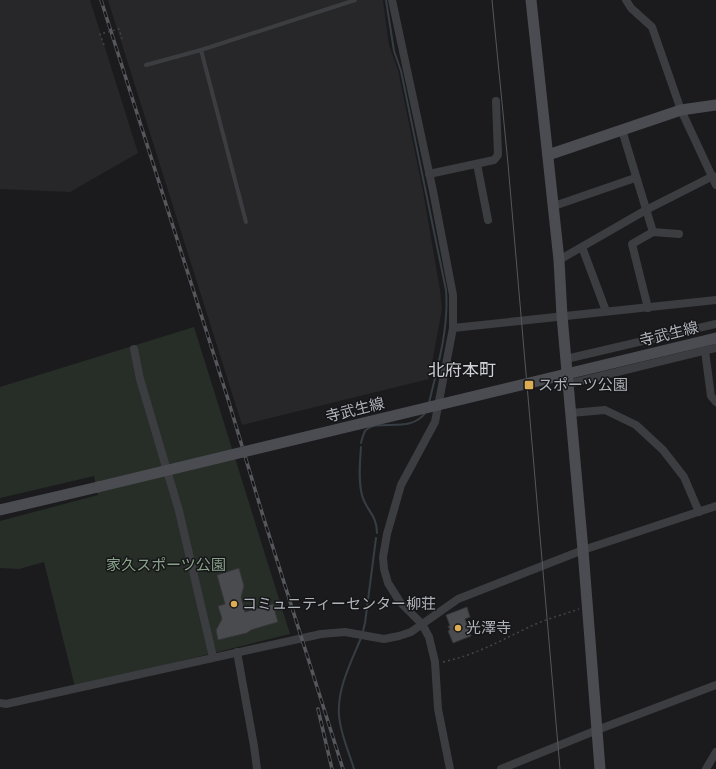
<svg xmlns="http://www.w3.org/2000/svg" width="716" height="769" viewBox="0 0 716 769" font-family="'Sofia Sans Condensed','Noto Sans JP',sans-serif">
<rect width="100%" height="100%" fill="#1b1b1d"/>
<g fill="#272729">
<path d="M0,0H90L138,153L70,192L0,189Z"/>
<path d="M108,0H383L389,45L398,70L423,191L440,290L442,309L429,379L242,425Z"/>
</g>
<path fill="#272e28" d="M194,327L290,634L75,687L44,562L19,569L0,568V521L98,495L94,476L0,498V387Z"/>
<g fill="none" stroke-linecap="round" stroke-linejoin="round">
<g stroke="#363e44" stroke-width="2">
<path d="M386,0L394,51L401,71L446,290C449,328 438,365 429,403"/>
<path d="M361,443C362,439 363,435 365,431C378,417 410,435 426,412"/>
<path d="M361,447C360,462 358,480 362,495C366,511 377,514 377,533"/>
<path d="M363,631L365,623L376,538"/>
<path d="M354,769C349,752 340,733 339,715C337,689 351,662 361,638"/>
</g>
</g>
<g fill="#4a4b4e" stroke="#353538">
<path d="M239,568L244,586L241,597L245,612L273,604L278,622L251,630L247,633L218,640L216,630L222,619L218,606L225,604L217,575Z"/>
<path d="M467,607L470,617L465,619L471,636L453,643L448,631L450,630L448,626H450L446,615Z"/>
</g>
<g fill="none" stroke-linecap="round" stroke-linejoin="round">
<path stroke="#424448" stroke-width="1.5" stroke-dasharray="2 3" stroke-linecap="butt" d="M443,662C475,655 498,642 527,628C543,620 562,615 579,609"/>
<g stroke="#3c3d41" stroke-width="4">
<path d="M201,50L246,222"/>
<path d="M146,65L201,50L355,0"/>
</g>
<g stroke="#3c3d41" stroke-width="8">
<path d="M392,0L433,191L453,295V328L435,422L401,485L387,534L383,557L384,569L388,583L400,602L422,624L429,637L435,662L438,709L450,769"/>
<path d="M626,0L631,8L652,27L681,110L716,185"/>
<path d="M622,130L653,232"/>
<path d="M477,164L488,220"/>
<path d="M429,174L494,160L498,155L496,101"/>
<path d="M554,206L635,178"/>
<path d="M582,247L606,311"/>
<path d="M559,260L646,210L713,176"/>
<path d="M648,308L632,244L653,232L679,234"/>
<path d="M453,328L716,300"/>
<path d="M134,349L140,379L179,511L213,657"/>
<path d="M705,351L711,396L716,402"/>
<path d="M566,359L716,324"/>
<path d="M568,384L716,348"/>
<path d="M571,413L605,410L636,425L663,450L684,477L699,512"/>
<path d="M237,652L254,746L257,769"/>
<path d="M0,703L6,704L321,634L345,632L384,639L399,636L411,632L458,599L583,550L716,506"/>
<path d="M501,769L597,730L716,685"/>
<path d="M706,769L716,752"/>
</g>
<g stroke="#4a4c51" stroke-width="11">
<path d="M531,0L559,260L562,316L583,550L600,769"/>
<path d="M548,155L681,110L716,105"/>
<path d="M0,510L98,487"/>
</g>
<path stroke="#55575c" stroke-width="1" d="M492,0L508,164L560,769"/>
<g stroke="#55575c" stroke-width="3.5">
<g id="rail">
<path d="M101,0L227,396L263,516L343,769"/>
<path d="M318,709L332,769"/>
</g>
</g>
<use href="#rail" stroke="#161618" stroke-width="2" stroke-dasharray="6" stroke-linecap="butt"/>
<path stroke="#424448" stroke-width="1.5" stroke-dasharray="2 3" stroke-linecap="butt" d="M104,45L100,34L119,29L122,39"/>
<path stroke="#4a4c51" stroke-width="11" d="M98,487L716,338"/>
</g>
<g fill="#dcad53" stroke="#161618" stroke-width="1.5">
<rect x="524" y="380" width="10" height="10" rx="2"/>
<circle cx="234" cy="604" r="4"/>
<circle cx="458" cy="628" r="4"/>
</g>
<g text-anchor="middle" stroke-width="3" stroke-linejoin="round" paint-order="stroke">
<g font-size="15" fill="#afb3ba" stroke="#161618">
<text transform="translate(669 334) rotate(-14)" y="5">寺武生線</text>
<text transform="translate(355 410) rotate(-14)" y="5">寺武生線</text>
</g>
<g font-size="15" fill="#afb3ba" stroke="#161618" text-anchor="start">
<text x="538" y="390">スポーツ公園</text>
<text x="242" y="609">コミュニティーセンター柳荘</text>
<text x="466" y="633">光澤寺</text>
</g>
<g font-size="15" fill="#89a38a" stroke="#161618">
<text x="166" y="570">家久スポーツ公園</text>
</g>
<g font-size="17" fill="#cfd1d7" stroke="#161618">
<text x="462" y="376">北府本町</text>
</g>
</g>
</svg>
